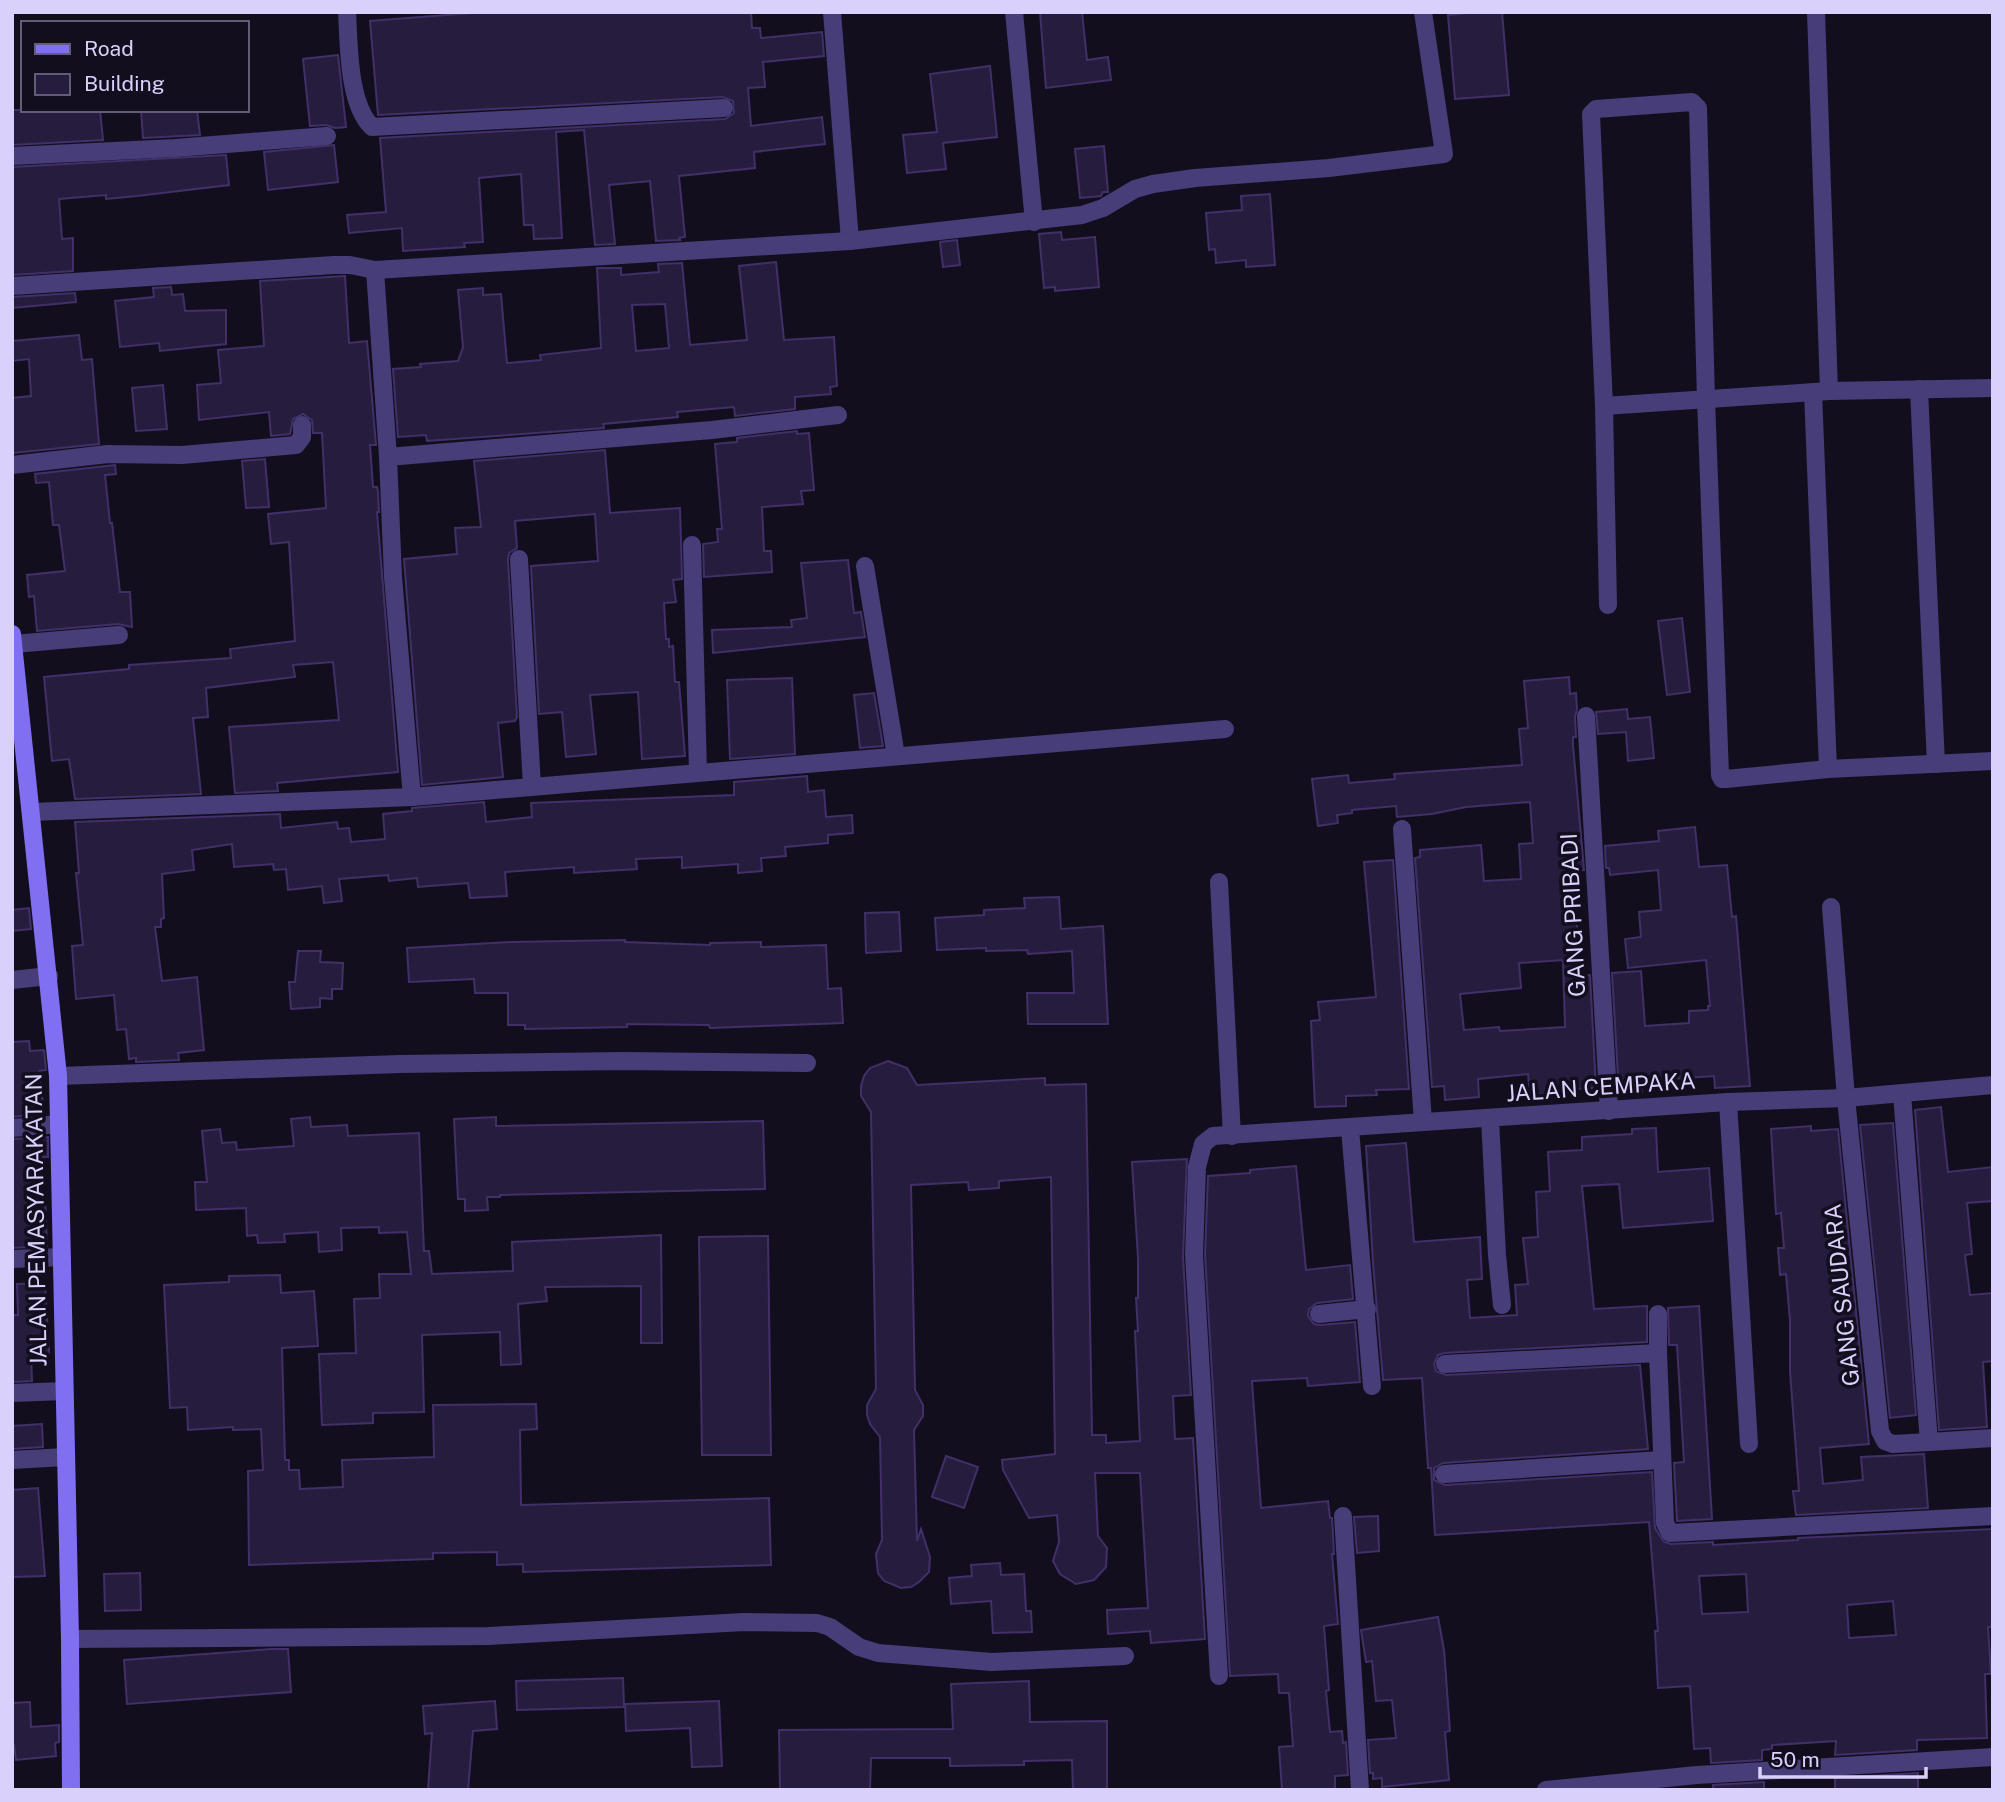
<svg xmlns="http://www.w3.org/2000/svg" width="2005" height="1802" viewBox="0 0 2005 1802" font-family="'Public Sans',sans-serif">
<rect width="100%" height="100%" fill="#130e1e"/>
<g fill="#261c3e" stroke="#413068" stroke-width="2" fill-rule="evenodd">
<path d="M485,12H751L752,28H760L761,38L822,32L824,56L763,62L765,87L748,88L751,126L822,117L825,144L754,152L755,168L679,176L685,237L679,238L680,240L656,241L650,181L609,185L615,244L595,245L584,130L556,132L562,238L534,239L533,225H524L521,174L479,178L483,242L464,243L465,247L403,251L402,228L349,233L347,215L386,212L380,138L725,119L734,113L733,101L723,97L378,115L370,21Z"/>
<path d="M1040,12H1082L1087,60L1108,57L1111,80L1046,88Z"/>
<path d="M1478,12H1502L1509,95L1455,99L1448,15Z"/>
<path d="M338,55L346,127L335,128L326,125L310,126L303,59Z"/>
<path d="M990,66L997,137L943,143L946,169L907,173L903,135L937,132L930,74Z"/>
<path d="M12,110H100L103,140L12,145Z"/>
<path d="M141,110H197L200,135L143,138Z"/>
<path d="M334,145L338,182L268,190L264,152Z"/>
<path d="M1104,146L1108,192H1103L1101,196L1080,198L1075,149Z"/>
<path d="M226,155L229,185L137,196L106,199V195L59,199L62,239L73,238V271L12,275V167Z"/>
<path d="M1270,194L1275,265L1246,267V260L1216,263L1215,249L1209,250L1206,213L1242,210L1241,196Z"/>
<path d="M1061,232L1062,240L1095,237L1099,287L1055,291V287L1044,288L1039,234Z"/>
<path d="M957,240L960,265L943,267L940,242Z"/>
<path d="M776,262L784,340L834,337L837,386L830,387L831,394L795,397V409L735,416L734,407L677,412L678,417L603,424L604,428L427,441L426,435L398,437L393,369L421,367L420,364L458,361L463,347L458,290L483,288V295L501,294L507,363L541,360L540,355L601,348L597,268H621V275L659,272L658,264L682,263L690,345L747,340L739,266ZM665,304L669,348L636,351L632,305Z"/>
<path d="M345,276L349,343L367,341L376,445H370L373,487H377L378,492L379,512H377L398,772L277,783L278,791L235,793L229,727L339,720L333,662L293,665L295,677L206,688L208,717L193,718L201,794L75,799L69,759L52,761L44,677L129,669V665L231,658L230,649L295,641L289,542L271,544L268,514L326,508L322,433H313L312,420L303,414L293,419L290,434L271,436L269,412L199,420L197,385L221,383L218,350L264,346L260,281Z"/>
<path d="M171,287L172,295L183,294L185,311L226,310V344L160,351L159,343L120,347L115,301L154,297L153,288Z"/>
<path d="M75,293L76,302L12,308V297Z"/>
<path d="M79,335L82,360L92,359L99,444L13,453L12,398L31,396L29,359L12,361V341Z"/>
<path d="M163,385L167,429L136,431L132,388Z"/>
<path d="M797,431V434L809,433L814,490L801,491L803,504L762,507L764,551H771L772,572L704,577L703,544L718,542L717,529H722L715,444L737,442V438Z"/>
<path d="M605,450L610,513L680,508L682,579L673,580L676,602L664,603L666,639H669V647L673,646L675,682H679L685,756L642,759L638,692L590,695L596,754L566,757L562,712L539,714L531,566L598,561L595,514L515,521L517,548L509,553L508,560L517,717L515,721L498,723L503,777L422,785L404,559L457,554L455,528L481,527L474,461Z"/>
<path d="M265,459L269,507L246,508L242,461Z"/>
<path d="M115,465L116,474L105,475L110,523H112L120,592H130L132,627L118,624L37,631L34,596L29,597L27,575L65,571L59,525H53L49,482L36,483L35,474Z"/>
<path d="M848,560L854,613L861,612L865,637L713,653L712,630L792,627L791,620L807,618L801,563Z"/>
<path d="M1682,618L1690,692L1667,695L1658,621Z"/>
<path d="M1569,677L1570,694L1576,693L1577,709L1575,717L1576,737H1573V745L1584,870L1574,871L1577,926L1581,976L1590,975L1596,1088L1550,1090V1094L1530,1095L1528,1074L1478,1079L1479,1097L1445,1100L1444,1086L1432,1087L1415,858L1420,857V850L1481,845L1484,881L1521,879L1519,844L1533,843L1530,802L1466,807L1432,814L1397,817L1396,806L1352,810V813L1337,815L1338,823L1318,826L1312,779L1348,775L1349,783L1395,779L1394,774L1522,765L1519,729L1528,728L1524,681ZM1563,960L1565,1027L1500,1031L1499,1027L1464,1030L1460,994L1521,988L1519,963Z"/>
<path d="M792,678L795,754L730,759L727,680Z"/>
<path d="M874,693L883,746L860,748L854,695Z"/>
<path d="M1627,709L1628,719L1650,717L1654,758L1628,761L1626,732L1598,734L1596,712Z"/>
<path d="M807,776L808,792L824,790L826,817L852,815L853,833L828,835V843L785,847L786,856L761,858L762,871L738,873V864L682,868V857L636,859L637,869L574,873V867L505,872L507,896L470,898L468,883L418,887L417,878L389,881L388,875L339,879L342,901L324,903L322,886L288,890L286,869L274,870L273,864L234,867L232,844L192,850L194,870L162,874L164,918L161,919V927H155L162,981L197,977L204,1050L178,1053L179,1060L136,1062V1058L129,1059L126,1029L117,1030L114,995L76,999L72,946L83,945L76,873H79L75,822L280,814L281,828L337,822L338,829L349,828L351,842L385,839L383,814L412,811V808L484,802L486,822L532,817L531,803L734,795V782Z"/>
<path d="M1695,827L1699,867L1727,865L1732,917L1736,916L1750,1086L1715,1088L1714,1076L1641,1081L1642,1092L1619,1094L1612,973L1641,971L1645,1026L1689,1023V1011L1708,1010V1006H1710L1706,960L1628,968L1625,939L1641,937L1639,912L1661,910L1658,870L1610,875L1609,868H1606L1605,846L1659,841L1658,831Z"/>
<path d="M1393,860L1409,1089L1376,1090L1377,1095L1346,1096V1106L1315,1107L1311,1021L1320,1020L1318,1002L1376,997L1364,862Z"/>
<path d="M1059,897L1061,929L1103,926L1108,1024H1028L1027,993H1074L1072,951L1028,954L1027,950L986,951V948L937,950L935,918L984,915V910L1025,908L1024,898Z"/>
<path d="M29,908L31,929L12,931V910Z"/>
<path d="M899,912L901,951L866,953L865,913Z"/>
<path d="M625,940V942L710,945V943L761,942V947L826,945L828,989L841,988L843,1023L710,1028L709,1025L627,1024V1027L525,1029V1025H508V993H475L474,979L409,982L407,948L510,942Z"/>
<path d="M298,951H321L320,962L343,963L342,989H332V999L320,998V1007L291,1009L289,982H295Z"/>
<path d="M29,1041L30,1051L44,1050L46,1070L39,1071L44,1114L12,1117V1042Z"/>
<path d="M888,1061L907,1068L917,1085L1045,1078V1085L1086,1084L1092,1435H1106V1443L1140,1441L1135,1331H1138L1136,1298H1138V1258L1132,1162L1187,1159L1183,1256L1191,1395L1173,1396L1175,1439L1193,1438L1205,1639L1151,1643L1150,1631L1108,1634L1107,1610L1148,1608L1140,1473H1095L1098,1536L1107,1548L1106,1567L1094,1580L1076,1584L1060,1574L1053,1561L1059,1542L1057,1515L1029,1518L1003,1470L1002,1460L1055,1454L1051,1177L999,1181V1188L969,1190L968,1182L911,1185L915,1390L923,1405V1416L914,1430L917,1541L921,1529L930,1557L929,1572L919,1582L911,1587L901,1588L884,1581L878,1573L876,1554L882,1540L880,1437L870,1424L867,1415V1405L876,1389L871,1112L861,1096V1086L864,1076L870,1068Z"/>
<path d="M1941,1107L1948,1172L1993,1167V1201L1967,1203L1972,1254L1965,1255L1970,1295L1993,1293V1361L1983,1362L1987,1427L1939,1430L1915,1110Z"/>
<path d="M310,1117L311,1127L347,1125L348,1136L419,1133L424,1251H429L432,1274L513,1271L512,1242L661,1235L662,1343H641V1286L545,1287L547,1301L518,1304L521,1364L501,1365L500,1332L422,1335L424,1412L373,1413V1423L322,1425L319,1354L356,1353L354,1299L380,1298L379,1274H411L407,1232L379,1233V1227L341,1228L342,1250L319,1252L318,1232L284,1234L285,1242L258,1243L257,1235L247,1236L246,1208L196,1210L195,1182H207L202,1131L220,1129L222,1143L236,1142L237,1150L294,1146L291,1119Z"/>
<path d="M496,1117V1126L763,1121L765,1189L500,1195V1197H487L488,1210L465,1211V1199H458L454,1119Z"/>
<path d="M1893,1123L1916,1415L1890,1418L1860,1125Z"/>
<path d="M1811,1126V1131L1838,1129L1869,1444L1820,1448L1823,1484L1863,1480L1861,1457L1924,1454L1928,1508L1796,1515L1793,1491H1799L1790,1371V1321L1786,1274L1780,1275L1778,1248H1784L1781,1213L1776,1214L1771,1129Z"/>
<path d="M1656,1128L1658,1172L1709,1168L1713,1221L1623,1228L1619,1184L1582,1186L1594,1309L1647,1306V1342L1444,1353L1438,1355L1434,1364L1436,1371L1446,1375L1640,1365L1648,1449L1443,1463L1434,1468V1480L1445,1485L1652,1472L1655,1528L1664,1542L1671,1544L1713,1542V1545L1798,1540V1538L1993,1529V1627H1988L1991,1674H1985L1987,1738L1917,1740V1750L1835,1755L1836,1741L1772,1745V1749L1762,1750V1760L1711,1763L1710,1748L1694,1749L1690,1686L1658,1688L1655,1631H1658L1649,1522L1435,1535L1431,1468H1428L1422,1378L1383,1380L1373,1263L1366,1146L1406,1143L1414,1242L1480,1237L1482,1279L1467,1280L1470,1318L1502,1316L1517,1315L1515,1285L1528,1284L1523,1238L1538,1237L1536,1192L1550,1191L1548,1152L1582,1150V1137L1632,1134V1129ZM1746,1574L1748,1612L1702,1614L1699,1576ZM1893,1601L1896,1635L1849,1638L1847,1605Z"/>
<path d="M48,1137V1157H30L33,1194L45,1193L47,1246L12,1248V1139Z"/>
<path d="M1296,1166L1306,1270L1350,1265L1353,1299L1317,1303L1309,1309L1308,1316L1314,1324L1320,1325L1355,1322L1360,1382L1308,1386L1307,1378L1252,1381L1261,1508L1328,1501L1330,1518H1332L1334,1554H1332L1338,1624L1324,1626L1329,1690L1326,1691L1330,1732L1342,1731L1343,1743L1346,1742L1348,1775L1335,1776V1790H1282L1279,1747L1293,1746L1289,1693H1279L1278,1674L1230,1676L1205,1255L1208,1176L1250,1173V1170Z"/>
<path d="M768,1236L771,1455H702L699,1237Z"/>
<path d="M280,1275L281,1293L314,1291L318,1346L282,1348L285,1460H289V1470H299L300,1489L343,1487L342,1460L434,1457L433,1405L536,1404L537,1429L520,1430L521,1505L769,1498L771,1565L523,1572V1564L497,1565V1552L433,1553V1559L249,1565L248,1471L263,1470L261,1429L233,1430V1427L188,1430L187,1407L170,1408L164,1285L229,1282V1276Z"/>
<path d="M45,1283L49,1353H31L32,1381L12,1382V1315H18L17,1284Z"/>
<path d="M1699,1306L1712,1519L1677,1521L1674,1463L1684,1462L1677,1345H1669L1668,1308Z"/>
<path d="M42,1424L43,1447L12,1449V1426Z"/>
<path d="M946,1456L978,1467L964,1508L932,1497Z"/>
<path d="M38,1488L45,1576L12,1577V1490Z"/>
<path d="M1378,1516L1379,1551L1357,1553L1354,1517Z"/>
<path d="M1000,1563L1001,1575L1024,1574L1026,1611H1031L1032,1632L993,1633L991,1601L951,1604L949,1578L972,1576L971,1565Z"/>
<path d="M140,1573L141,1610L105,1611L104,1574Z"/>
<path d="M1438,1617L1444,1650L1450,1731L1445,1732L1449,1780L1382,1787V1778L1373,1779V1773H1370L1368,1740L1396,1738L1392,1700L1376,1701L1372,1661L1366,1662L1361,1630Z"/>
<path d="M272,1649H288L291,1692L127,1704L124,1660Z"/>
<path d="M623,1678L624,1707L517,1710L516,1681Z"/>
<path d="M1029,1681L1030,1722L1107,1721V1790H1073L1072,1760L1024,1761V1765L950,1766V1758H871L870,1790H780L779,1730L953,1729L951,1684Z"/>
<path d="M495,1701L497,1729L473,1731L468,1790H428L432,1733L425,1734L423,1706Z"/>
<path d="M719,1701L722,1766L692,1767L690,1728L626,1731L625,1704Z"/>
<path d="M30,1702L31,1727L59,1725V1742L55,1743L56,1756L16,1760L14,1745H12V1703Z"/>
<path d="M1918,1773V1790H1835V1778Z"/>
<path d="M1764,1782V1790H1713V1785Z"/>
</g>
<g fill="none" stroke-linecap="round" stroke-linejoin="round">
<g stroke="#463d79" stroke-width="18">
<path d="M347,12C349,45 348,104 372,127L724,108"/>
<path d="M832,12L850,241"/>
<path d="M1014,12L1034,222"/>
<path d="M1816,12L1829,391"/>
<path d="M12,156L175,148L327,136"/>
<path d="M375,270L388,457"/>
<path d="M12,286L334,265H350L375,270L850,241L1082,215L1103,208L1135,189L1153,184L1195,178L1329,168L1444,154L1423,12"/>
<path d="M1919,389L1936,764"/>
<path d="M1813,392L1828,769"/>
<path d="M1604,406L1829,391L1993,388"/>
<path d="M12,465L108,454L182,455L296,445L302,437V425"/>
<path d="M692,545L698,772"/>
<path d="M519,559L532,786"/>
<path d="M865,566L896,756"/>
<path d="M1608,605L1604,406L1591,114L1596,109L1692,102L1698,108L1706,399L1720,775L1722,779H1726L1828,769L1993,761"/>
<path d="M14,644L119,635"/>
<path d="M1586,716L1609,1111"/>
<path d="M412,797L393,577L388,457L712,430L838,415"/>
<path d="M31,812L412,797L1225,729"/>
<path d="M1402,829L1423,1122"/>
<path d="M1219,882L1232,1136"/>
<path d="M1831,907L1846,1098L1880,1431L1885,1441L1893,1444L1929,1442"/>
<path d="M12,980L49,976"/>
<path d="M58,1076L400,1064L623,1061L807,1063"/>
<path d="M1902,1094L1929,1442L1993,1438"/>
<path d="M1728,1102L1749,1444"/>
<path d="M1490,1119L1497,1255L1502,1305"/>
<path d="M12,1128L59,1124"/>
<path d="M1350,1129L1372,1386"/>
<path d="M12,1259L62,1257"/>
<path d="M1319,1314L1367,1309"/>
<path d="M1658,1314V1353"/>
<path d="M1445,1364L1658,1353L1665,1523L1670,1533L1993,1516"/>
<path d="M12,1393L64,1391"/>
<path d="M12,1460L65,1457"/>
<path d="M1444,1474L1661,1460"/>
<path d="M1343,1516L1360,1790"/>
<path d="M70,1639L489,1636L744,1622L817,1623L830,1627L859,1647L878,1653L992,1662L1125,1656"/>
<path d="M1219,1676L1194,1255L1197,1167L1203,1144L1213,1136L1728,1102L1846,1098L1993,1085"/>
<path d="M1546,1790L1697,1775L1993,1757"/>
</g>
<path stroke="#816ff2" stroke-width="18" d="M12,634L58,1076L70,1639L71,1790"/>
</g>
<g text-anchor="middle" stroke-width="7" stroke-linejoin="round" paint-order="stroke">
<g font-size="23" fill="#d9d0fb" stroke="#130e1e">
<text transform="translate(1573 915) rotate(-93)" y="8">GANG PRIBADI</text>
<text transform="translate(1601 1087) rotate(-4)" y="8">JALAN CEMPAKA</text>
<text transform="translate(36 1220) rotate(-91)" y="8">JALAN PEMASYARAKATAN</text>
<text transform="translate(1842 1295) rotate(-96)" y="8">GANG SAUDARA</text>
</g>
</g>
<rect width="2005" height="1802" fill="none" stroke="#d9d0fb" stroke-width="28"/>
<rect x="21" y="21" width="228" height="91" fill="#130e1e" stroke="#625c76" stroke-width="2"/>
<rect x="35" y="44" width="35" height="10" fill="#816ff2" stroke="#625c76" stroke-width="2"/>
<text x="84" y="56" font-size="21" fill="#d9d0fb">Road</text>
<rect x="35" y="74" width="35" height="21" fill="#261c3e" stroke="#625c76" stroke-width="2"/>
<text x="84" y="91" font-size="21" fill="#d9d0fb">Building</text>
<path d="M1760 1767v10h166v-10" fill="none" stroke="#d9d0fb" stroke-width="3.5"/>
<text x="1770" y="1767" font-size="21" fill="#d9d0fb" stroke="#130e1e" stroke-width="5" paint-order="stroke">50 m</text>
</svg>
